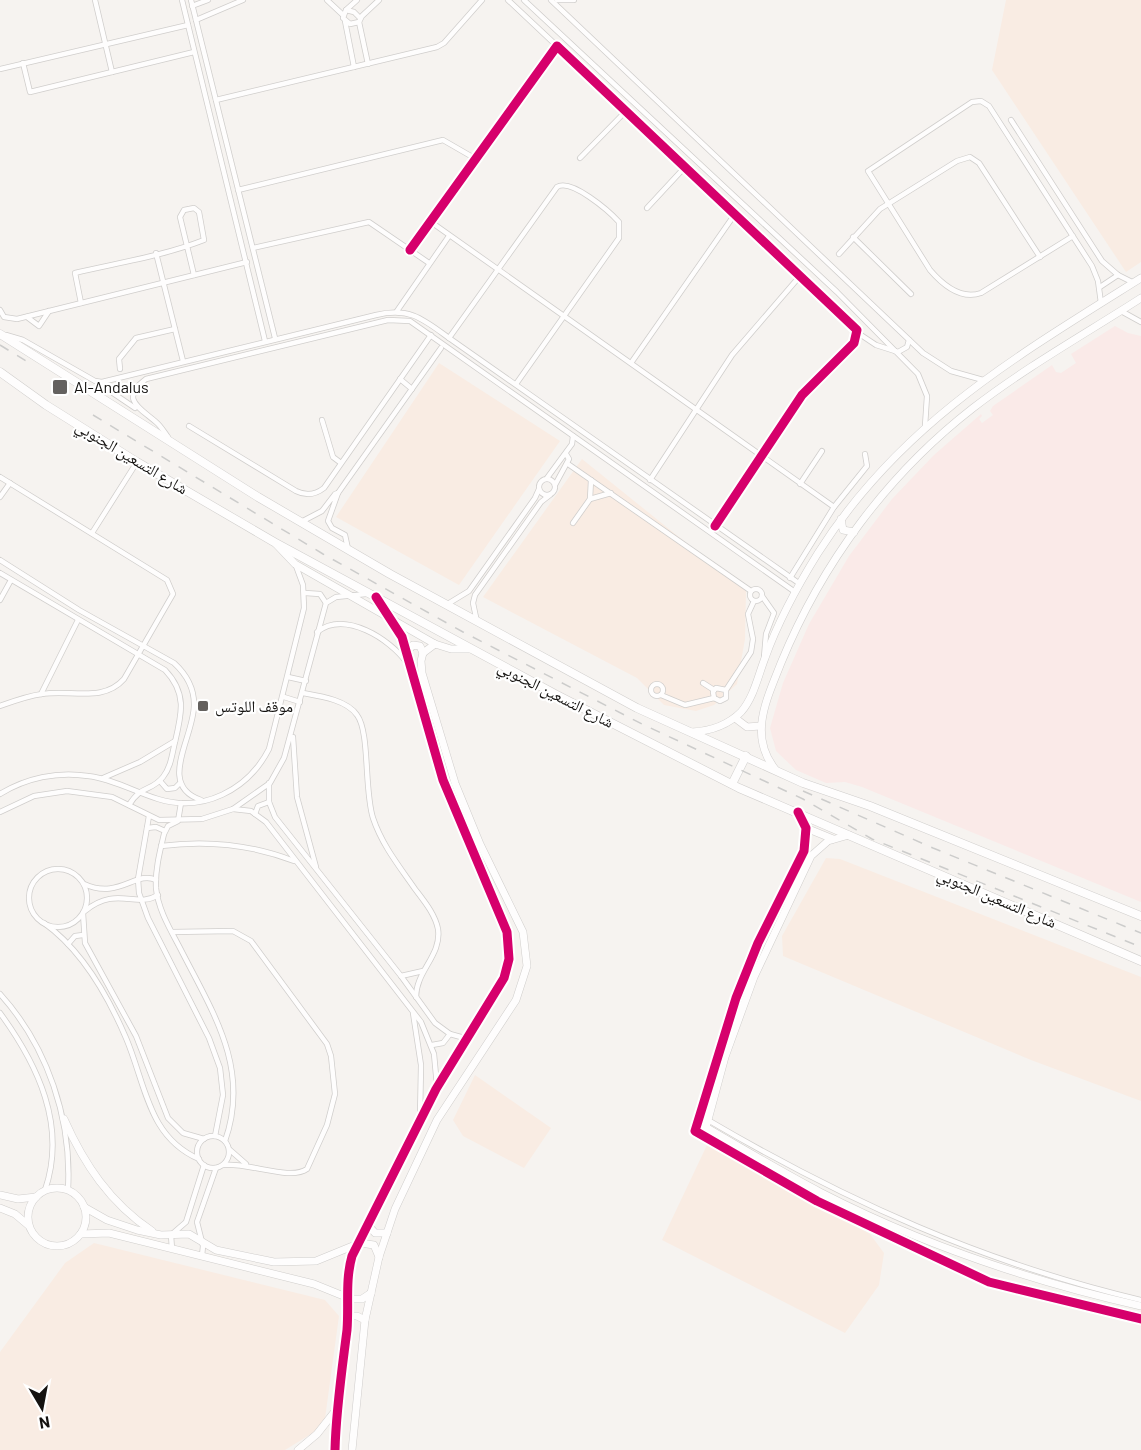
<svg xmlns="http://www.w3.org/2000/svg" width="1141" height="1450" viewBox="0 0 1141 1450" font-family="Barlow,'Noto Naskh Arabic',sans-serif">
<rect width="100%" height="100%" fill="#f6f3f0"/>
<g fill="#f9ece3">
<path d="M1006,0H1141V262L1126,272L992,70Z"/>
<path d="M439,363L560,441L459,585L336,517Z"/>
<path d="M582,459L746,591L745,639L737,684L714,705L696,711L664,705L637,678L483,597Z"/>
<path d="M826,858L840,859L1141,977V1101L1031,1060L783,956L782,936Z"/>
<path d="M475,1075L551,1128L524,1168L463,1136L453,1120Z"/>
<path d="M707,1145L870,1234L884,1253L879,1285L845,1333L662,1240Z"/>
<path d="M94,1243L325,1300L339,1316L324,1426L285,1450H0V1352L65,1263Z"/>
</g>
<path fill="#faeae8" d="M1115,326L1128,333L1141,336V902L862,787L845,782L826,783L796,770L776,751L770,728L783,683L809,624L849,556L892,499L934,455L981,414L982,416L979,419L982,423L993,415L990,411L993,406L1052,365L1056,372L1061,373L1076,363L1071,354Z"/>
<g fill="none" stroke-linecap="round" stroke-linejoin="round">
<g stroke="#d0cecc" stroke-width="6">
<g id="street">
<path d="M95,0L112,72"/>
<path d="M182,0L265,341"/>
<path d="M191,0L275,338"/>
<path d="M327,0L343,15"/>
<path d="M357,0L346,10L343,18L350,24L359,22"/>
<path d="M508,0L557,46"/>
<path d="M524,0L837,292L918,374L927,396L925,426"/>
<path d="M551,0L923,353L951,371L983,380"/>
<path d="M557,0H574"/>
<path d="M192,6L208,0"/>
<path d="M346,10L354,12L360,18"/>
<path d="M196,20L243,0"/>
<path d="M345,21L354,67"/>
<path d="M23,63L30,92L194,52"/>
<path d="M368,64L359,22L362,16L379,0"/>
<path d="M0,69L188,25"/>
<path d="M216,100L437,47L444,43L482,0"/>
<path d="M1011,120L1102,261L1118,275L1134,283"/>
<path d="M580,158L626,111"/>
<path d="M238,190L443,140L476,159"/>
<path d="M647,208L685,167"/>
<path d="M431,222L834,507"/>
<path d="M1073,236L981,293C961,300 942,284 930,270L868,171L972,102L981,101L989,106L1092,266L1098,281L1101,303"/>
<path d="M853,237L911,294"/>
<path d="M253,248L369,222L429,263"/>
<path d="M410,250L557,46L857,330L854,343L802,395L715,526"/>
<path d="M156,253L183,361"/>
<path d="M839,254L880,209L957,161L970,157L979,163L1040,257"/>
<path d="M1100,287L1118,275"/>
<path d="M81,303L75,273C117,263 163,256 204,240L199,212L194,208L184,210L180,217L194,275"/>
<path d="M0,310L4,317L17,319L247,262"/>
<path d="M397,311L449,236"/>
<path d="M1121,311L1141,322"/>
<path d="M27,317L39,326L49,311"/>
<path d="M858,333L876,345L898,352L907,347L909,340"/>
<path d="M6,335L23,340L95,381L102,382L376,315C410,307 423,319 449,338L800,584"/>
<path d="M449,338L557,187C571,178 609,211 619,222V238L516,384"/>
<path d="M631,363L735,214"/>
<path d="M120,369L119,359L136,338L175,329"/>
<path d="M400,379L412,389"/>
<path d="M98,383L135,408"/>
<path d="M322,420L333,457L341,463"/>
<path d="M189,426L296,491C306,496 315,495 324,488L431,335"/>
<path d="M168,437C164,432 161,426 156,422C140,408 119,399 146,379L388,320L410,321L795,592"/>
<path d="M568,464L751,591"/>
<path d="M0,477L167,580L173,594L124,679C103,703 70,689 42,694C27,696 14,701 0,706"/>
<path d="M547,478L572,444L573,436"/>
<circle cx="547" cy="487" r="8"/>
<path d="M650,480L732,355L800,276"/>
<path d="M800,484L822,451"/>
<path d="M555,485L569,459L566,454"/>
<path d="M338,493L441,348"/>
<path d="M0,497L10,483"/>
<path d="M590,499L611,493"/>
<path d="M301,522L322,511L335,494L338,493L328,521L332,528L345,535L348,549"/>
<path d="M573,523L590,499L591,480"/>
<path d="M92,533L137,462"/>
<path d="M0,560L79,610L174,663C186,674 194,687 194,704C195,736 156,785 201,800"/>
<path d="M0,573L165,670C187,693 182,713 175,742C172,754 171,767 163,777C151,792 142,784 129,805"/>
<path d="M790,578L834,507L867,466L865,454"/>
<circle cx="756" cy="595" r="6"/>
<path d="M305,593L320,594L326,603"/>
<path d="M762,596L774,613L766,634L764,657"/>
<path d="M0,600L11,580"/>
<path d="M446,605L469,591L535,498L539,489"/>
<path d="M477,622L473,603L475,595L541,502L550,495"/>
<path d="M317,632C345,610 390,639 407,663"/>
<path d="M288,677L306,681"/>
<path d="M703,683L714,690"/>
<circle cx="657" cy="690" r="6"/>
<path d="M726,690L716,688L713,692L714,698L720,701L726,698V690L751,652L753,639L748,614L754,601"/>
<path d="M303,693C320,696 347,700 357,715C370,732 364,790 373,818C382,845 399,866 415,889C424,901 435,914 438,929C442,955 416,971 416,997"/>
<path d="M41,694L78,620"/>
<path d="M661,695L685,705L714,698"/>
<path d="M284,697L300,702"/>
<path d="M293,737L297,797L316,867"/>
<path d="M103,778L140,762L175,741"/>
<path d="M160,781L167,789L175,788L180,783"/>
<path d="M269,783V802L275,817L401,976L435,1023L450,1034L468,1039"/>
<path d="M0,794C26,778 58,771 88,776C113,779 135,792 158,799C203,813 248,790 269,749L304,608L303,585L296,566"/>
<path d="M181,803L178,821L168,826L164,834C160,851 155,870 156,888C158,909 170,929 180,948C212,1011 251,1068 225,1141"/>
<path d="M233,809L251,811L266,822L421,1022L434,1054L437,1086"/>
<path d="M0,812L34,796L67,791L112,797L159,820L202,819L233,809L270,783L284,758L326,603L336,597L366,594"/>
<path d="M255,814L258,806L269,802"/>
<path d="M149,816L138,879L139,893L148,918L209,1038L220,1068L223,1095L215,1136"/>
<path d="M147,828L156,827L165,831"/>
<path d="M161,846C207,840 250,844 294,861"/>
<circle cx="58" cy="898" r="29"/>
<path d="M84,884C119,900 136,870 156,880"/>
<path d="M85,911C117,885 136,909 158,895"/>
<path d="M83,913L85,943L136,1036L168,1118L183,1133L204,1139"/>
<path d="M44,923C82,950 108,996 126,1038C146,1085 148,1137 199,1159"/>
<path d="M172,932L233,931L251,941L327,1044L331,1056L335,1094L327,1125L307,1169C290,1181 248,1162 223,1165"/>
<path d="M68,944L75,936L83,935"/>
<path d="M401,976L423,971"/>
<path d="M0,994C48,1047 72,1120 68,1190"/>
<path d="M0,1013C38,1065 67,1126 45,1190"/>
<path d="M413,1013L421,1065L420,1118"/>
<path d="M432,1045L443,1043L450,1034"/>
<path d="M708,1120C846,1201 984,1263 1141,1300"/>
<circle cx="213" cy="1152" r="16"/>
<path d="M230,1150L246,1164"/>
<path d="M172,1249L171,1235L186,1222L204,1165"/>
<path d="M202,1256L203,1246L197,1222L216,1168"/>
</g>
</g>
<g stroke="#d0cecc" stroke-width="8">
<g id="secondary">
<path d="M841,519L843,530L854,532"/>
<path d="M276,544L295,564L435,644L451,649H469"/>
<path d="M406,653L413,645L420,646L423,653"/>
<path d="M735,718L747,727L760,726"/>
<path d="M692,732C710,731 727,726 741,712C754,697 758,676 765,658C778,622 798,585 818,553C900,424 1015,357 1141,278"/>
<path d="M775,769C748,735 767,699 781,663C822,563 888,474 973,408C1026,367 1085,334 1141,298"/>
<path d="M799,813L806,834L804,851L758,943L736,998L695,1131L817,1201L989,1282L1141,1319"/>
<path d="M806,828L833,839"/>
<path d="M64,1119C84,1164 110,1203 152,1231"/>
<path d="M697,1122C738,1146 778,1170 820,1192C921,1244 1030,1281 1141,1306"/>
<path d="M705,1131L725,1057L754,977L811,856L828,841L849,835"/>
<circle cx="57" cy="1217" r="29"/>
<path d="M0,1195L18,1199L36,1197"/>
<path d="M84,1207L107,1220L137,1230L161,1235L189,1234L216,1250L274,1262L316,1261L360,1243L374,1245L379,1257"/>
<path d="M0,1208L15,1214L28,1225"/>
<path d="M367,1224L375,1233H387"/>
<path d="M81,1234L109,1233L314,1284L351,1299H362L371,1293"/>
<path d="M348,1316H357L365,1320"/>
<path d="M298,1450L317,1434L336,1410"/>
<path d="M335,1450C336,1409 342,1370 347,1330C349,1304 345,1281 352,1256L436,1089L504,978L509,959L507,932L443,780L402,637L376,597"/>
<path d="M352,1450L365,1320L379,1257L395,1209L437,1120L516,1000L527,966L523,932L480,844L455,783L422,673L421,661L423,653L435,644"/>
</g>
</g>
<g stroke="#d0cecc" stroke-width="9">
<g id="primary">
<path d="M0,334L258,497L390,574L637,708L803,783L870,806L1141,916"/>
<path d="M0,372L46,405L137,462L274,542L555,694L739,788L1141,961"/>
<path d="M732,784L746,756"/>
</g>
</g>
<use href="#street" stroke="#fefdfd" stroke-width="4.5"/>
<use href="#secondary" stroke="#fefdfd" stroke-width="7"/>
<use href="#primary" stroke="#fefdfd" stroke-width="8"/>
<g stroke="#cccccb" stroke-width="1.5" stroke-dasharray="10 10" stroke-linecap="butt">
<path d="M0,345L26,361"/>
<path d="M93,415L323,554L463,632L642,724L803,799L872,839L1141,947"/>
<path d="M803,791L933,848L1141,933"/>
</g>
<g stroke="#fff" stroke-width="13">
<g id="cycleway">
<path d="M410,250L557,46L857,330L854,343L802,395L715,526"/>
<path d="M798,812L806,828L804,851L758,943L736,998L695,1131L817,1201L989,1282L1141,1319"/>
<path d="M335,1450C336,1409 342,1370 347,1330C349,1304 345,1281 352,1256L436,1089L504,978L509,959L507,932L443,780L402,637L376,597"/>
</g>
</g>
<use href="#cycleway" stroke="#d6006c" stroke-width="9"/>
</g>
<g fill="#64615f" stroke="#fff" stroke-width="2">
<rect x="52" y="379" width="16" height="16" rx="3"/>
<rect x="197" y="700" width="12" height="12" rx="3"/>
</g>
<g text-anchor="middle" stroke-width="4.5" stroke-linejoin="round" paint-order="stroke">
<g font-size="16" fill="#151311" stroke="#fff" text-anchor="start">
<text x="74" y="393">Al-Andalus</text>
<text x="215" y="712">موقف اللوتس</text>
</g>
<g font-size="16" fill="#151311" stroke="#fff">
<text transform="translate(132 457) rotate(31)" y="6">شارع التسعين الجنوبي</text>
<text transform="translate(556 694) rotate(27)" y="6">شارع التسعين الجنوبي</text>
<text transform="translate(997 898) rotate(23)" y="6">شارع التسعين الجنوبي</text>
</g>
</g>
<g transform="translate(42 1408) rotate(170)" stroke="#ffffff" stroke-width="4.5" paint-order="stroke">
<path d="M0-4.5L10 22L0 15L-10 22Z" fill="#151311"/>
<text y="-9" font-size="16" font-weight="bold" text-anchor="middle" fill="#151311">N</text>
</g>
</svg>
